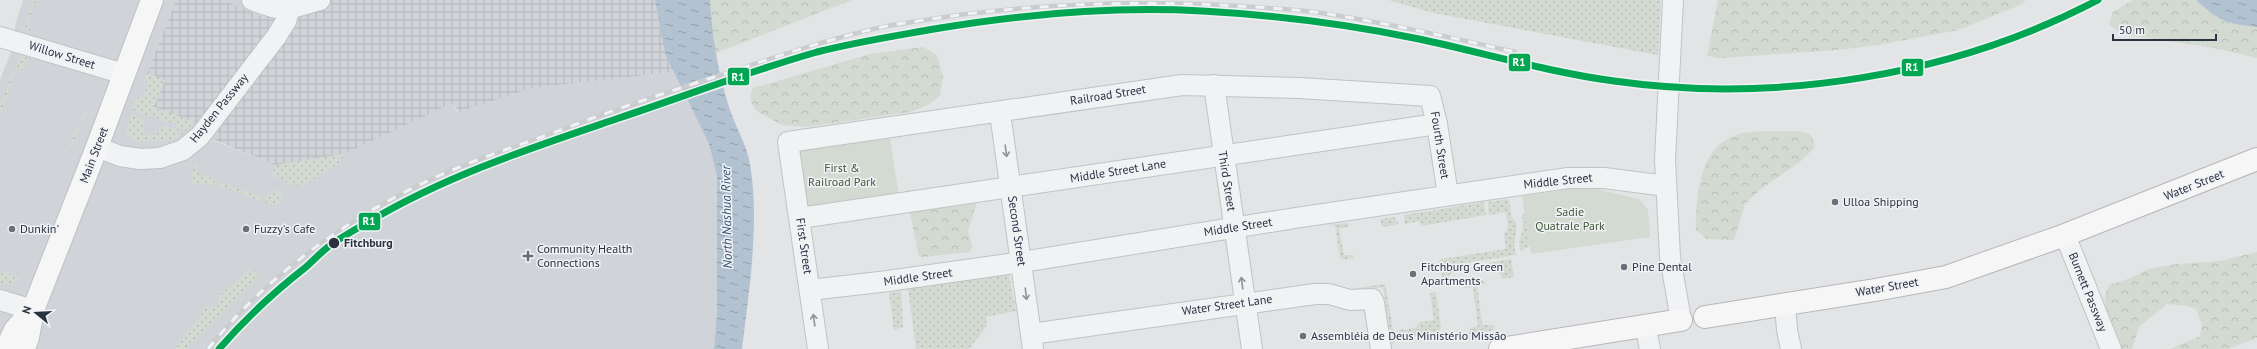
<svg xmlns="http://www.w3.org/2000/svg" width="2257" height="349" viewBox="0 0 2257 349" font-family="'PT Sans',sans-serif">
<defs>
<pattern id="industrial-grid" width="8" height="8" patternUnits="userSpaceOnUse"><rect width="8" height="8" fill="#d0d4d9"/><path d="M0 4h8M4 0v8" fill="none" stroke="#b3b6bb"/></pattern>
<pattern id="grass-dots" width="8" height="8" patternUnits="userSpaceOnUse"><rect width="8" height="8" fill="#d3dad2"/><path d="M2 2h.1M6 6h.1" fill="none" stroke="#b5bcb5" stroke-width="1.8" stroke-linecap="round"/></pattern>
<pattern id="forest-crowns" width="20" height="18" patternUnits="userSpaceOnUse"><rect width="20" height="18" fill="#d3dad2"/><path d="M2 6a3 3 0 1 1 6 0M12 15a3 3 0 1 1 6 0" fill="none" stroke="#b5bcb5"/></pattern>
<pattern id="water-ripples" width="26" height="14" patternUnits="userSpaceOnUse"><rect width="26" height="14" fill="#b2c2d0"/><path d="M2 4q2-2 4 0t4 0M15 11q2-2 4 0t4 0" fill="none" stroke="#919eaa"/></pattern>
</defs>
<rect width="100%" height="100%" fill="#e2e4e6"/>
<g fill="#d0d4d9">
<path d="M23,0H176L147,72L219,131L212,140L275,165L344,154L453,103L456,111L458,112L532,88L674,72L709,144L717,176V312L714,349H0V80L15,41V26Z"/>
<path d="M216,0H272L264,16Z"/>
</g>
<path fill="url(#industrial-grid)" d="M176,0H222L264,17L272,0H655L665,54L674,72L532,88L458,112L453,103L344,154L275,165L212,139L218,132L216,130L154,107L165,80L147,73Z"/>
<g fill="url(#grass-dots)">
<path d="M32,0H35L27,27L38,33L24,28Z"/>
<path d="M1388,0H1661L1658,55L1434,13Z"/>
<path d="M23,54L30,56L24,70L17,68L0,117V106L18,60Z"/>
<path d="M147,73L165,80L154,107L194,122L187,131L176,126L177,124L170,122L169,124L153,116L152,117L132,110L136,99L144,97L148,84L144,79Z"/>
<path d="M84,111L86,113L67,157L66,155Z"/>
<path d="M132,114L144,120L142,131L148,136L157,134L160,127H168L185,133L172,140L136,142L126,132Z"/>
<path d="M344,154L340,162L303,186H297L273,176L275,165Z"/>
<path d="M195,159L198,173L215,180L213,185L190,184Z"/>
<path d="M219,181L264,199L275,189L281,193L283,199L279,204L273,205L217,185Z"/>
<path d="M1522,196L1530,246L1520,251L1519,241L1523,229L1522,214L1525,213Z"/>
<path d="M1509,199L1511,216L1516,222L1517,226L1514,244L1516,255L1445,266L1438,263L1441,259L1506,249L1504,235L1508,228L1506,212L1489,215L1488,202Z"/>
<path d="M1484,202L1486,215L1421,226L1420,221L1405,224L1404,215Z"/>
<path d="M1394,217L1399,224L1382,227L1380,219Z"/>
<path d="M1349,223L1348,227L1339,229L1344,255H1352L1354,258L1343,260L1340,258L1335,226L1329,225Z"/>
<path d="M1511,259L1514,277L1503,279L1498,271L1488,265V263Z"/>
<path d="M252,268L260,276L186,349H175L206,307L210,309L219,301V296Z"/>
<path d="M1455,268L1456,270L1450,274L1446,284L1442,285V271Z"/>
<path d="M0,271L21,279L11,284H0Z"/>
<path d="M1009,274L1016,311L986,317L987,326L969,349H916L908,289Z"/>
<path d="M1482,280L1486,283L1477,286L1482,325H1493L1495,330L1469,334L1470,328L1478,326L1473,287L1465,288L1464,286L1467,283Z"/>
<path d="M1329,284L1351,289L1385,284L1395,341L1392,345L1383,287L1353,292Z"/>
<path d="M901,291L903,327L894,330L889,293Z"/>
<path d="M1436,292L1441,328L1438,333L1400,339L1399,330L1415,328L1420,322L1434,320L1430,293Z"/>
</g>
<g fill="url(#forest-crowns)">
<path d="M710,0H852L716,53L712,36Z"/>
<path d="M1718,0H2026L2020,5L1958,30L1878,45L1838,50L1719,58L1707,56Z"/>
<path d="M2133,0H2196C2219,21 2226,24 2257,27V58L2214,48L2122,34L2109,24L2113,12Z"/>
<path d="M923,47L937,55L943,76L940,96L928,105L910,112L807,127L782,125L755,110L751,101V92L753,88L870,54Z"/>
<path d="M1797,131L1810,134L1814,141V148L1801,161L1760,190L1745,204L1734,240L1707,239L1696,230C1696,196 1699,145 1739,134C1753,130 1781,132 1797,131Z"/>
<path d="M977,202L968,231L972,246L970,252L924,257L919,256L909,209Z"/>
<path d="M2257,252V338L2228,349H2170L2200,336L2202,325L2196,309L2188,306L2167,304L2139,327L2132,349H2119C2113,330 2098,304 2109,285L2131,278L2148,269L2177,264L2220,261Z"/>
</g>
<g fill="#d3dad2">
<path d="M890,138L899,197L808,210L800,151Z"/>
<path d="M1587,187L1639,199L1648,210L1650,237L1531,254L1522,196Z"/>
</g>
<g fill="url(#water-ripples)">
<path d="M655,0H710C712,36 718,73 729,107C735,126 747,145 750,164C760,223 749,290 742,349H714L717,312V176L709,144L665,54Z"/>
<path d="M2196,0H2257V27C2226,24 2219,21 2196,0Z"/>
</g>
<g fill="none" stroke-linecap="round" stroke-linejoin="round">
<g stroke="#c0c2c4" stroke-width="22">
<g id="minor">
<path d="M252,0C287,14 286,9 320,0"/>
<path d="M0,37L124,74"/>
<path d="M1214,85L1252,349"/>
<path d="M1000,113L1033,349"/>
<path d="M97,147L120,156L140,159L160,158L183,150L200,136L276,37L286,21L289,10"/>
<path d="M1665,160L1670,257L1681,320"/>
<path d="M800,218L1437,124"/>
<path d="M2065,235L2111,349"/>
<path d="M810,290L888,281L1022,262L1295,218L1568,178H1604L1666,186"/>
<path d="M0,300L33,310"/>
<path d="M1785,304L1787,330L1791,349"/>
<path d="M1645,325L1650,349"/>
<path d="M1031,334L1315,294H1329L1350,300L1372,299L1374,303L1381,349"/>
<path d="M818,349L788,142L1182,85L1299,88L1430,96L1437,124L1448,195"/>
</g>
</g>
<g stroke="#bec1c4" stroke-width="24">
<g id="major">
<path d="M6,349L15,330L32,311"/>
<path d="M24,349L28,337L33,310L97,147L152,0"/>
</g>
</g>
<g stroke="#b5b7bb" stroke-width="24">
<g id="highway">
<path d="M1705,317L1875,290L1946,277L2065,235L2257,159"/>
<path d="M1500,349L1681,320"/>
</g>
</g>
<use href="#minor" stroke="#f1f2f4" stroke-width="20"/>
<use href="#major" stroke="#f6f6f6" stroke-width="22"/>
<use href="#highway" stroke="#f6f6f6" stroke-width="22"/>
<g stroke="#cbccce" stroke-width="4.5">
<g id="rail">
<path d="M208,349C262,281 339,224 417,186C463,163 512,148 561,130C615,109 671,91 727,73C778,56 829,39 882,27C907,22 933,19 958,15C1076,0 1197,0 1315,12C1383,22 1449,37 1515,52"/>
<path d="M219,349C246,318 274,292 306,267C313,261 320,253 328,247C341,237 356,229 370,221C447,175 534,147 619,118C685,96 750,71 817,52C856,42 895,36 934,29C1023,14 1112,6 1202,11C1275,15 1348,24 1419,39C1484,53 1548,72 1614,81C1776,104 1953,76 2098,0"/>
</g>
</g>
<use href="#rail" stroke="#f0f2f6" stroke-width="3" stroke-dasharray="9" stroke-linecap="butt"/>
<g stroke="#c0c2c4" stroke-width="22" stroke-linecap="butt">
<path id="minor-bridge" d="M1665,160L1673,0"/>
</g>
<use href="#minor-bridge" stroke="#f1f2f4" stroke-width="20"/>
<g stroke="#f0f2f6" stroke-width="10">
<path id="rail-1" d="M219,349C246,318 274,292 306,267C313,261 320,253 328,247C341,237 356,229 370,221C447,175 534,147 619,118C685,96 750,71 817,52C856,42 895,36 934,29C1023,14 1112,6 1202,11C1275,15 1348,24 1419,39C1484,53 1548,72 1614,81C1776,104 1953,76 2098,0"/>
</g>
<use href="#rail-1" stroke="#00a651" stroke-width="7"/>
</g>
<defs><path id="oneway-shaft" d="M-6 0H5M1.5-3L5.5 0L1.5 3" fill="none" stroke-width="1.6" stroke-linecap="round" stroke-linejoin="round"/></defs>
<g stroke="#8e929a">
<use href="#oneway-shaft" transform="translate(1006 151) rotate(82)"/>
<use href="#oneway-shaft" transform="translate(1242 283) rotate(-98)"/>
<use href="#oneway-shaft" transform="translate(1026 294) rotate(83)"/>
<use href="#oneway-shaft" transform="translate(814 320) rotate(-98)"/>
</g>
<g fill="#6a7079" stroke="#f0f2f6" stroke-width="1.5">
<circle cx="1835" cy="202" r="4"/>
<circle cx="12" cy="229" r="4"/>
<circle cx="246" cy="229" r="4"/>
<path d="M526 250h4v4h4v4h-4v4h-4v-4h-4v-4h4z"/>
<circle cx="1624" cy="267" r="4"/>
<circle cx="1413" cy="274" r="4"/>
<circle cx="1303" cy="336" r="4"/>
</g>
<circle fill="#2a323f" stroke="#f0f2f6" stroke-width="1.5" cx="334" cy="243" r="6"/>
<g text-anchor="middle" stroke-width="3" stroke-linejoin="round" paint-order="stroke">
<g font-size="12" fill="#2a323f" stroke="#f0f2f6">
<text transform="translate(62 55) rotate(17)" y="4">Willow Street</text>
<text transform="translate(1108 95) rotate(-9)" y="4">Railroad Street</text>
<text transform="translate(219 108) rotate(-51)" y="4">Hayden Passway</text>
<text transform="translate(1440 145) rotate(81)" y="4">Fourth Street</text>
<text transform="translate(94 155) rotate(-69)" y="4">Main Street</text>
<text transform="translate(1118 171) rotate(-9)" y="4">Middle Street Lane</text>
<text transform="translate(1227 181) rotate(81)" y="4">Third Street</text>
<text transform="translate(1558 181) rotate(-6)" y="4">Middle Street</text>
<text transform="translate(2194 185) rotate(-22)" y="4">Water Street</text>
<text transform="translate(1238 227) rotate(-9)" y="4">Middle Street</text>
<text transform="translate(1017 231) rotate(82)" y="4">Second Street</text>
<text transform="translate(804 246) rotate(82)" y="4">First Street</text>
<text transform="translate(918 277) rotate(-8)" y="4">Middle Street</text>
<text transform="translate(1887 287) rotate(-10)" y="4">Water Street</text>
<text transform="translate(2088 292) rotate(68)" y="4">Burnett Passway</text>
<text transform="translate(1227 305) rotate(-8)" y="4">Water Street Lane</text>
</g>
<g font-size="12" fill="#405938" stroke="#f0f2f6">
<text x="842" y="172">First &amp;<tspan x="842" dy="14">Railroad Park</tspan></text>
<text x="1570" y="216">Sadie<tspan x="1570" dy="14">Quatrale Park</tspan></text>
</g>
<g font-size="12" fill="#2a323f" stroke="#f0f2f6" text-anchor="start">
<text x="1843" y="206">Ulloa Shipping</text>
<text x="20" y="233">Dunkin'</text>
<text x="254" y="233">Fuzzy's Cafe</text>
<text x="537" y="253">Community Health<tspan x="537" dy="14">Connections</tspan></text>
<text x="1421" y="271">Fitchburg Green<tspan x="1421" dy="14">Apartments</tspan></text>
<text x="1632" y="271">Pine Dental</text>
<text x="1311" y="340">Assembléia de Deus Ministério Missão</text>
</g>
<g font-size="12" font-weight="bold" fill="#2a323f" stroke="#f0f2f6" text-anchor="start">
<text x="344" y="247">Fitchburg</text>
</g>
<g font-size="13" font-style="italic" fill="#375370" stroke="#f0f2f6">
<text transform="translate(726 217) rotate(-91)" y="5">North Nashua River</text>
</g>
</g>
<g stroke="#f0f2f6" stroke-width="1.5">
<rect x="1508" y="53" width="23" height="19" rx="4" fill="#00a651"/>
<rect x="1901" y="58" width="23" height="19" rx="4" fill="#00a651"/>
<rect x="727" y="67" width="23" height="19" rx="4" fill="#00a651"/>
<rect x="358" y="212" width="23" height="19" rx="4" fill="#00a651"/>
</g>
<g font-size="11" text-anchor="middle" font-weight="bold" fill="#fff">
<text x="1519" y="66">R1</text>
<text x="1912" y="71">R1</text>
<text x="738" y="81">R1</text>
<text x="369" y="225">R1</text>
</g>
<g transform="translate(36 313) rotate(288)" stroke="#f0f2f6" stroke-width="3" paint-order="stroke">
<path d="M0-3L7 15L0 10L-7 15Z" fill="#2a323f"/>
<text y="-6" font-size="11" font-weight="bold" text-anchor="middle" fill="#2a323f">N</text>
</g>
<path d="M2113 34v6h103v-6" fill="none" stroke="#2a323f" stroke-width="2"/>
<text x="2119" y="34" font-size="12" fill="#2a323f" stroke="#f0f2f6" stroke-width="3" paint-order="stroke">50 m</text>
</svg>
